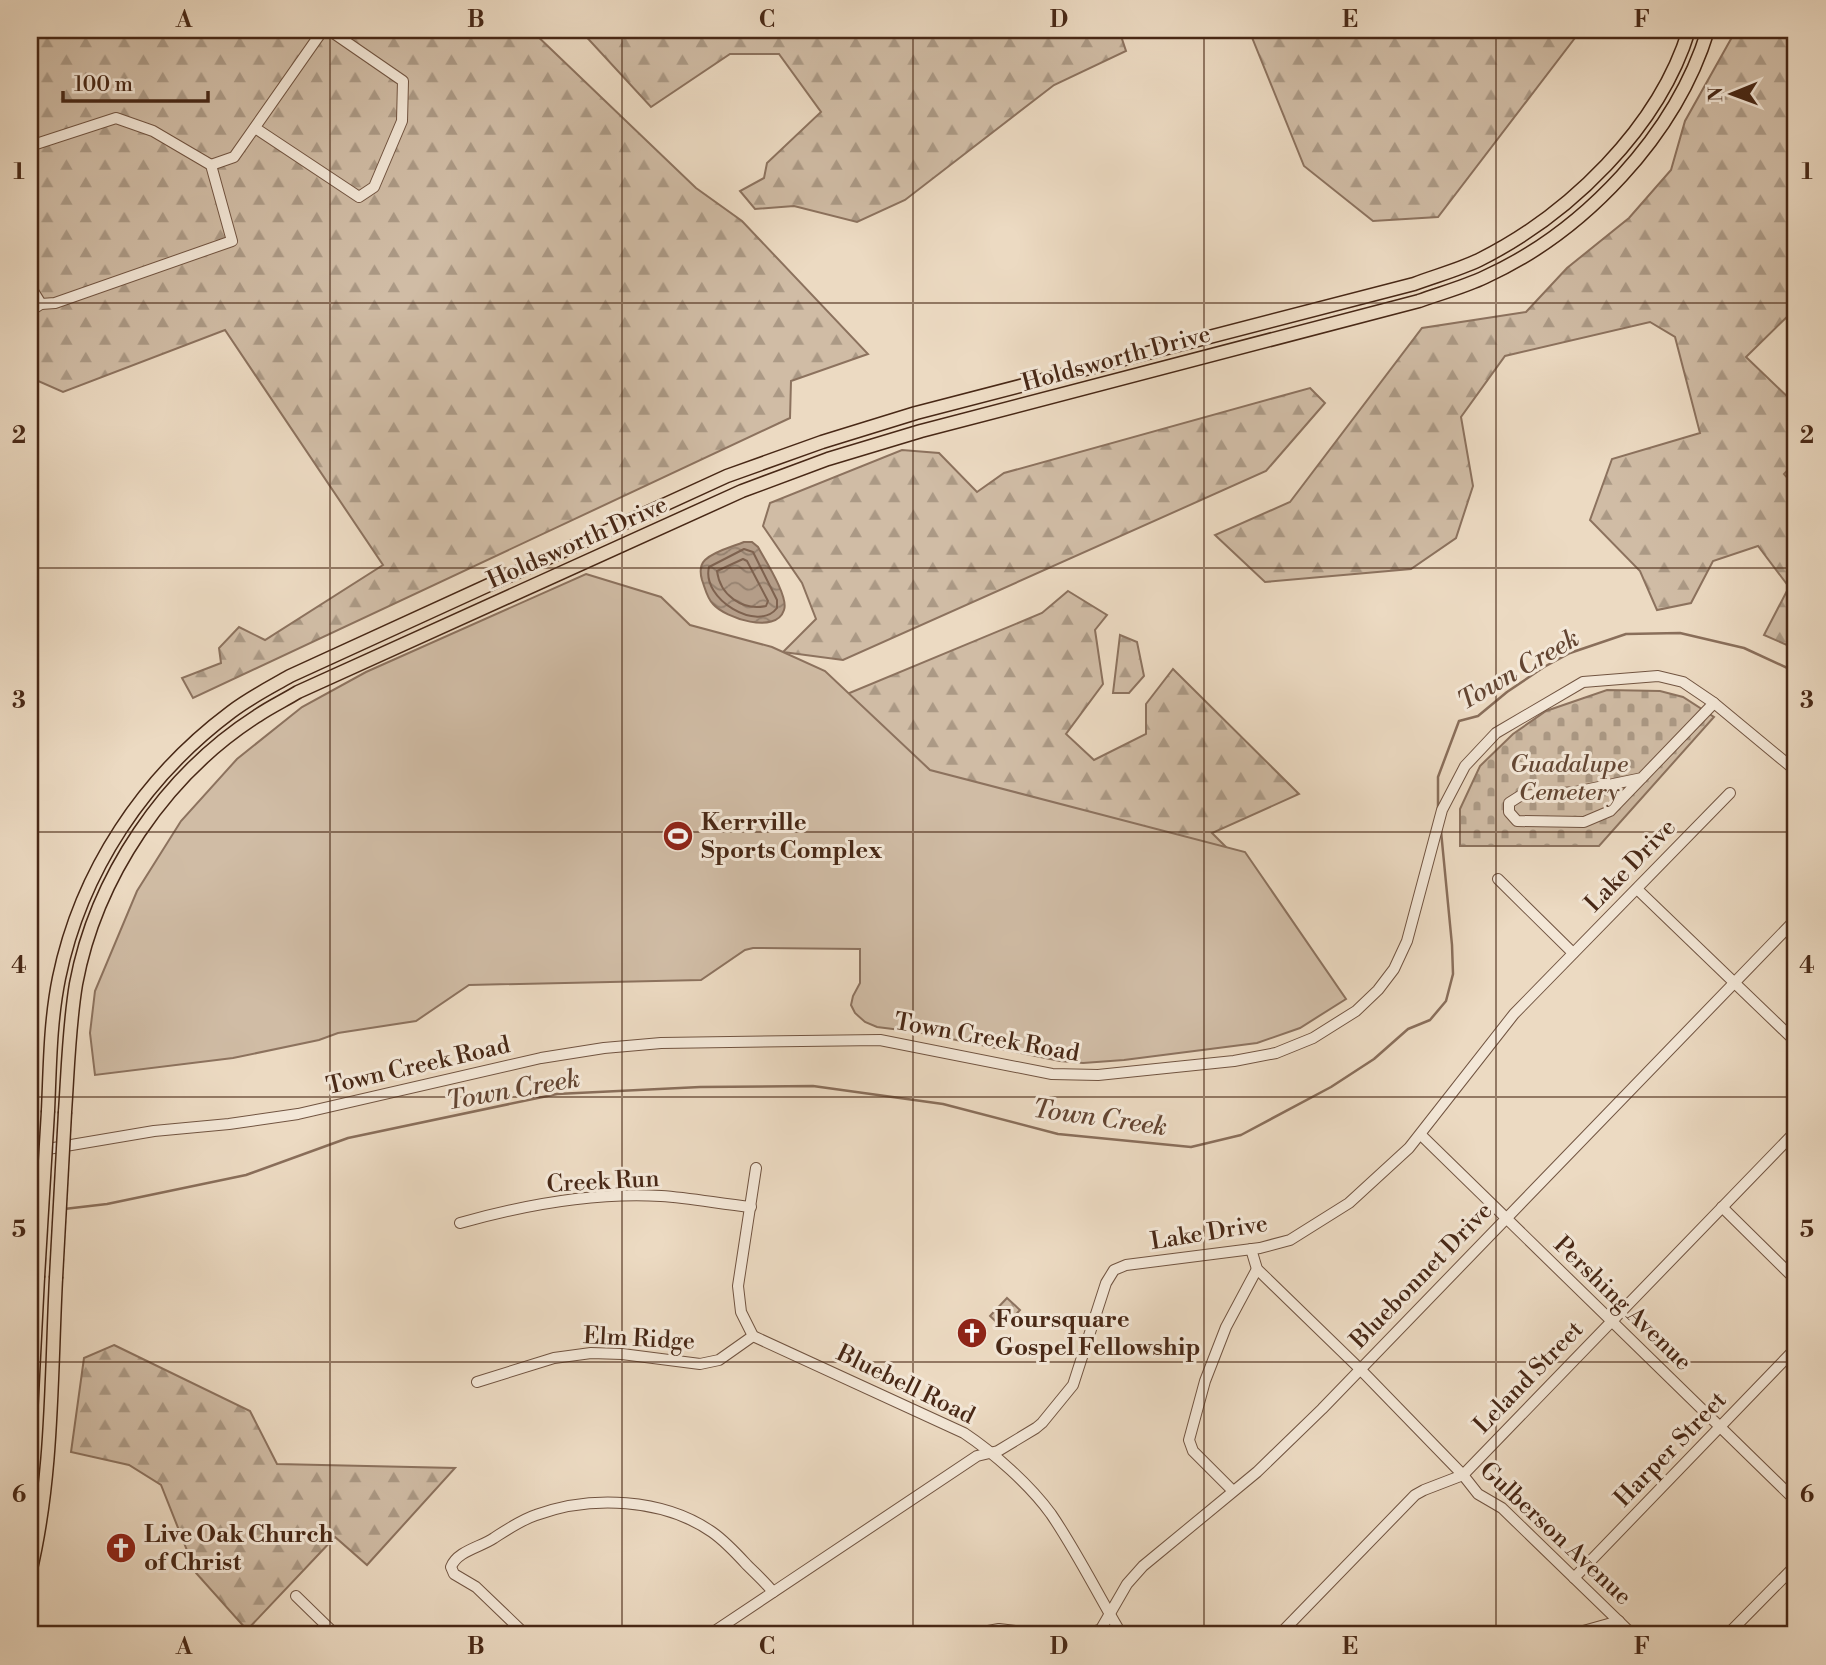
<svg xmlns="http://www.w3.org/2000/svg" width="1826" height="1665" viewBox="0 0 1826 1665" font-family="'Libre Bodoni',serif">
<defs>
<pattern id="grass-tufts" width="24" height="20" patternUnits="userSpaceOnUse" patternTransform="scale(1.75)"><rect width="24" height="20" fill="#d0bca5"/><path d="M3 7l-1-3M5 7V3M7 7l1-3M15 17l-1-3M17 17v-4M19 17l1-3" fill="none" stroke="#ab9985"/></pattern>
<pattern id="forest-firs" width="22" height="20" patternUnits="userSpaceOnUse" patternTransform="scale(1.75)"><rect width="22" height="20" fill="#d0bca5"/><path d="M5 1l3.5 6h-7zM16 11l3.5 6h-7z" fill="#ab9985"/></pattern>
<pattern id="cemetery-stones" width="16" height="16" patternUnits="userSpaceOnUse" patternTransform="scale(1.75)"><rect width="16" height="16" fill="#d0bca5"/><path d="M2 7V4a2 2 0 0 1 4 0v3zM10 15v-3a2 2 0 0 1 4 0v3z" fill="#ab9985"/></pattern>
<pattern id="water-waves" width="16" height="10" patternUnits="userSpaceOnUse" patternTransform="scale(1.75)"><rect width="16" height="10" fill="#b49d88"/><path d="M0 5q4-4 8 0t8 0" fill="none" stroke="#94806e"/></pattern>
</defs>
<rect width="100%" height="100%" fill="#ecdac2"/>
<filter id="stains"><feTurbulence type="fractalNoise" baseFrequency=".00286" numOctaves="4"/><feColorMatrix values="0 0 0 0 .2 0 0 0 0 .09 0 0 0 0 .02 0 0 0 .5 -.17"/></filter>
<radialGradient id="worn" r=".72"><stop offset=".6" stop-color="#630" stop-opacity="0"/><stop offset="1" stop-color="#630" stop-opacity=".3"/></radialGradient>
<path fill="url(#grass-tufts)" stroke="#8c725e" stroke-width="2" d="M1007,1298L1020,1310L1003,1328L990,1316Z"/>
<g fill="url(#forest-firs)" stroke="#8c725e" stroke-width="2">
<path d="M30,30H531L696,188L742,221L868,354L791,381L790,418L193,698L182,678L221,663L219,648L239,627L265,640L383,565L225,330L63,392L36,380L30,387Z"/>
<path d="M580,30H1119L1126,51L1054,85L905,200L857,222L794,206L755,209L740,191L764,178L767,163L821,112L779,54H730L651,107Z"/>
<path d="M1249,30H1581L1438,217L1373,221L1304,166Z"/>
<path d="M1736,30H1796V308L1746,357L1796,405V461L1784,474L1796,488V649L1764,635L1789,587L1758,546L1713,561L1691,603L1657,610L1640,571L1590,520L1612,459L1700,433L1675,337L1650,322L1505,356L1461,417L1473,486L1456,538L1411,569L1265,582L1215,535L1290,502L1422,328L1526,312L1567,268L1629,218L1671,170L1685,121Z"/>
<path d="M1310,388L1325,403L1266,471L843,660L783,652L816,619L802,583L763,526L770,503L902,450L939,453L977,492L1004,473Z"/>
<path d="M1068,591L1107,615L1095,630L1103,684L1066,734L1094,760L1146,734V704L1173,669L1299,794L1212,833L1258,879L1128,895L811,709L1042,613Z"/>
<path d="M1120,635L1137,642L1144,676L1129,693H1113Z"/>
<path d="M114,1345L250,1411L277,1464L455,1468L367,1565L335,1537L247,1630L196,1573L161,1485L129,1465L71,1452L84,1358Z"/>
</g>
<path fill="url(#cemetery-stones)" stroke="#8c725e" stroke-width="2" d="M1607,690L1660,691L1683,697L1714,717L1599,846H1460V809L1480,766L1513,734L1546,711Z"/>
<path fill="#d0bca5" stroke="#8c725e" stroke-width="2" d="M586,574L661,597L690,625L772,647L825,671L930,770L1245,852L1346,999L1300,1028L1257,1043L1124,1060L1083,1063L1060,1061L917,1032L877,1027L865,1022L855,1013L851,1005L853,996L860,983V949L753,948L745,950L701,980L469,985L416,1021L338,1033L319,1040L233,1058L95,1075L90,1033L95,991L137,891L181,821L237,759L302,707L366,672Z"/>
<path fill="url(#water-waves)" stroke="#896e5a" stroke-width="2" d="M744,542H752L758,547C765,560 789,597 784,610C776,635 725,618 713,604C707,598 705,588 702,580C700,573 699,566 705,560C714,551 732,547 744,542Z"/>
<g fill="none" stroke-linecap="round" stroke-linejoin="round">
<g stroke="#7e624f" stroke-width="2">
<path d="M744,549L753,552L777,600V608C758,633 701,599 709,567Z"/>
<path d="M743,559L747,561L768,601L766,606C742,611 720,595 717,571Z"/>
</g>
<g stroke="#896e5a" stroke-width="2.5">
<path d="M1438,810V777L1459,721L1478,716L1507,692L1544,667L1570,653L1626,634L1680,633L1744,648L1796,672"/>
<path d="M64,1209L107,1204L246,1175L348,1138L557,1094L700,1087L813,1086L943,1104L1058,1134L1191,1147L1241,1135L1331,1087L1374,1059L1408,1029L1430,1020L1446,1001L1453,974L1452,945L1441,831"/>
</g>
<g stroke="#715441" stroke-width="12">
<g id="minor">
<path d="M255,128L359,197L374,187L402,121L403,81L329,30"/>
<path d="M30,146L116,118L153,131L211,165L232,241L55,303L41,304L30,311"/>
<path d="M211,165L234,157L323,30"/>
<path d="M30,286L41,304"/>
<path d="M1642,778L1575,792L1520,796L1509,803V812L1517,821L1584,822L1610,811L1714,703"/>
<path d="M1498,879L1573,953"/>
<path d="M1637,889L1796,1042"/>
<path d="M1421,1135L1796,1501"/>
<path d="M30,1152L154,1131L229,1124L298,1114L541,1058L604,1048L661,1043L880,1040L1052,1074L1098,1075L1234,1061L1276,1053L1313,1038L1356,1011L1378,990L1394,969L1407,941L1442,810L1465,766L1496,733L1583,682L1658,676L1683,682L1714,703L1796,771"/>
<path d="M756,1168L738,1286L741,1312L753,1336L964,1433C994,1453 1030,1485 1051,1514C1077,1552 1098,1595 1122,1635"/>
<path d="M1722,1207L1796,1280"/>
<path d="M460,1223C524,1205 594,1192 661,1196C691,1198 721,1204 751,1207"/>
<path d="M1251,1249L1257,1269L1360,1369L1463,1475L1478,1494L1502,1508L1633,1635"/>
<path d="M477,1382L554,1358L591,1353L622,1354L700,1364L719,1360L753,1336"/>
<path d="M30,1489L45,1490"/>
<path d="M1233,1491L1193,1451L1189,1440L1205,1381L1226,1327L1257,1269"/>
<path d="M1574,1578L1796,1348"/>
<path d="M296,1596L336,1635"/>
<path d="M526,1635L476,1587L454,1574L451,1567C457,1551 481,1547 494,1538C508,1529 521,1520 536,1515C591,1495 663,1498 712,1532C725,1541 736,1553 747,1565C756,1574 765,1582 773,1592"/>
<path d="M709,1635L977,1456L998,1451L1036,1428L1042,1423L1073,1385L1106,1283L1114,1270L1126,1265L1260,1248L1290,1240L1349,1203L1409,1148L1514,1014L1730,793"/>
<path d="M967,1635L999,1629L1051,1635"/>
<path d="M1066,1635L1088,1634L1101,1629L1127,1584L1143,1566L1257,1472L1322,1409L1796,919"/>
<path d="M1279,1635L1415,1495L1424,1490L1463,1475L1796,1131"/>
<path d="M1569,1635L1619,1621"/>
<path d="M1727,1635L1796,1565"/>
</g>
</g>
<g stroke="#482816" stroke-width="15">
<g id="major">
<path d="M48,1111C50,1067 50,1022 59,978C81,871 144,777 231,712C249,698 271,687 290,676L727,476L822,442L916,413L1414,284C1435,276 1458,270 1479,260C1569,215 1659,128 1689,30"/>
<path d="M65,1112C68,1069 69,1026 76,984C96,877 165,775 257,716C270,707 285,700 298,692L742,491L828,459L921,431L1419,301C1441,293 1464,287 1485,277C1584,232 1676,135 1708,30"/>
<path d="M30,1434L38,1277"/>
<path d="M30,1573C53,1478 51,1376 56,1278"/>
</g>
</g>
<use href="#minor" stroke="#f3e7d7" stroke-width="10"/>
<use href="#major" stroke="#ecdac2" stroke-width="12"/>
<g stroke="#482816" stroke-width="15" stroke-linecap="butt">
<g id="major-bridge">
<path d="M38,1277L48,1111"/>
<path d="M56,1278L65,1112"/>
</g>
</g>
<use href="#major-bridge" stroke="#ecdac2" stroke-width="12"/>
</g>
<path fill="none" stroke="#482816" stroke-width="2" stroke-opacity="0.55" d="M330,30V1635M622,30V1635M913,30V1635M1204,30V1635M1496,30V1635M30,303H1796M30,568H1796M30,832H1796M30,1097H1796M30,1362H1796"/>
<defs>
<g id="stadium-disc" transform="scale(1.575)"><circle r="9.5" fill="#8f2418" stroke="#f3e7d7"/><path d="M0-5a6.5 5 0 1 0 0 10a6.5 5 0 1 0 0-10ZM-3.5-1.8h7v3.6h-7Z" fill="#fff"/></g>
<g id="church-disc" transform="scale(1.575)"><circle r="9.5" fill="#8f2418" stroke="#f3e7d7"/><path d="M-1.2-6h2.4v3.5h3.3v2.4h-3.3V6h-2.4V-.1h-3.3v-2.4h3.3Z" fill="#fff"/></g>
</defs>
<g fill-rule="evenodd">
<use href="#stadium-disc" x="678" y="836"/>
<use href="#church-disc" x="972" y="1333"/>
<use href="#church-disc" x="121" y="1548"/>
</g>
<g text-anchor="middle" stroke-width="6" stroke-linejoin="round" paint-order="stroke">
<g font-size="24" fill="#482816" stroke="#f3e7d7">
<text transform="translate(1116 358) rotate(-15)" y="8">Holdsworth Drive</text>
<text transform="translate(577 542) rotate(-24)" y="8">Holdsworth Drive</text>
<text transform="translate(1630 865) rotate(-46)" y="8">Lake Drive</text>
<text transform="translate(987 1037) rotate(10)" y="8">Town Creek Road</text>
<text transform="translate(418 1065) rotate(-13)" y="8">Town Creek Road</text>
<text transform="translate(603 1181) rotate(-3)" y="8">Creek Run</text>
<text transform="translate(1209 1232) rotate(-9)" y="8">Lake Drive</text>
<text transform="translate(1421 1275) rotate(-46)" y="8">Bluebonnet Drive</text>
<text transform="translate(1623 1303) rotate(44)" y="8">Pershing Avenue</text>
<text transform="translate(639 1338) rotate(3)" y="8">Elm Ridge</text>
<text transform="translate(1528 1377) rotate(-46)" y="8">Leland Street</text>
<text transform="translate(906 1384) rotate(26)" y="8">Bluebell Road</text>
<text transform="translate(1670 1449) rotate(-46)" y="8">Harper Street</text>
<text transform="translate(1556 1533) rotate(43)" y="8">Gulberson Avenue</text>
</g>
<g font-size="24" font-style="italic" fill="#634633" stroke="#f3e7d7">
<text x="1569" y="772">Guadalupe<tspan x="1569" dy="28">Cemetery</tspan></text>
</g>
<g font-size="24" font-weight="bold" fill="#482816" stroke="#f3e7d7" text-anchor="start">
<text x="701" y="830">Kerrville<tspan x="701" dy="28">Sports Complex</tspan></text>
<text x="995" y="1327">Foursquare<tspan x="995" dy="28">Gospel Fellowship</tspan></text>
<text x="144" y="1542">Live Oak Church<tspan x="144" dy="28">of Christ</tspan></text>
</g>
<g font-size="26" font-style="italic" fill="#634532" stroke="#f3e7d7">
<text transform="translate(1518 669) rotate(-30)" y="9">Town Creek</text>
<text transform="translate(513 1089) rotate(-10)" y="9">Town Creek</text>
<text transform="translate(1100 1117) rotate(8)" y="9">Town Creek</text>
</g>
</g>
<rect width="1826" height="1665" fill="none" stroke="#ecdac2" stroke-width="77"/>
<g transform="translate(1732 94) rotate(269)" stroke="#f3e7d7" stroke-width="5" paint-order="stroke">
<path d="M0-5L12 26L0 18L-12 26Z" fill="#482816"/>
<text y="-10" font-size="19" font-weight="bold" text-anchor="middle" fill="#482816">N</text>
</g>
<path d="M63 91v10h145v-10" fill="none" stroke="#482816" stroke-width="3.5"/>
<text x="74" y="91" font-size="21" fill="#482816" stroke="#f3e7d7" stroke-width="5" paint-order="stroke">100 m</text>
<rect x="38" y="38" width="1749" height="1588" fill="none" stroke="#482816" stroke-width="2.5"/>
<g font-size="23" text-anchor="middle" font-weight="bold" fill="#482816">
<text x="184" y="27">A</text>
<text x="476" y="27">B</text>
<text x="767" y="27">C</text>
<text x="1059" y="27">D</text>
<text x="1350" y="27">E</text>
<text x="1642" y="27">F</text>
<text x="19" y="179">1</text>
<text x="1807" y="179">1</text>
<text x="19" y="443">2</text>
<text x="1807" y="443">2</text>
<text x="19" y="708">3</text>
<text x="1807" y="708">3</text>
<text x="19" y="973">4</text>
<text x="1807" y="973">4</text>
<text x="19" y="1237">5</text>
<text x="1807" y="1237">5</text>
<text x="19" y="1502">6</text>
<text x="1807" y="1502">6</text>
<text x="184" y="1654">A</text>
<text x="476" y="1654">B</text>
<text x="767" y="1654">C</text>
<text x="1059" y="1654">D</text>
<text x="1350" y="1654">E</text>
<text x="1642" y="1654">F</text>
</g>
<rect width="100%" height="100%" filter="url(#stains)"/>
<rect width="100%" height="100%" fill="url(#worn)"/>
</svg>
